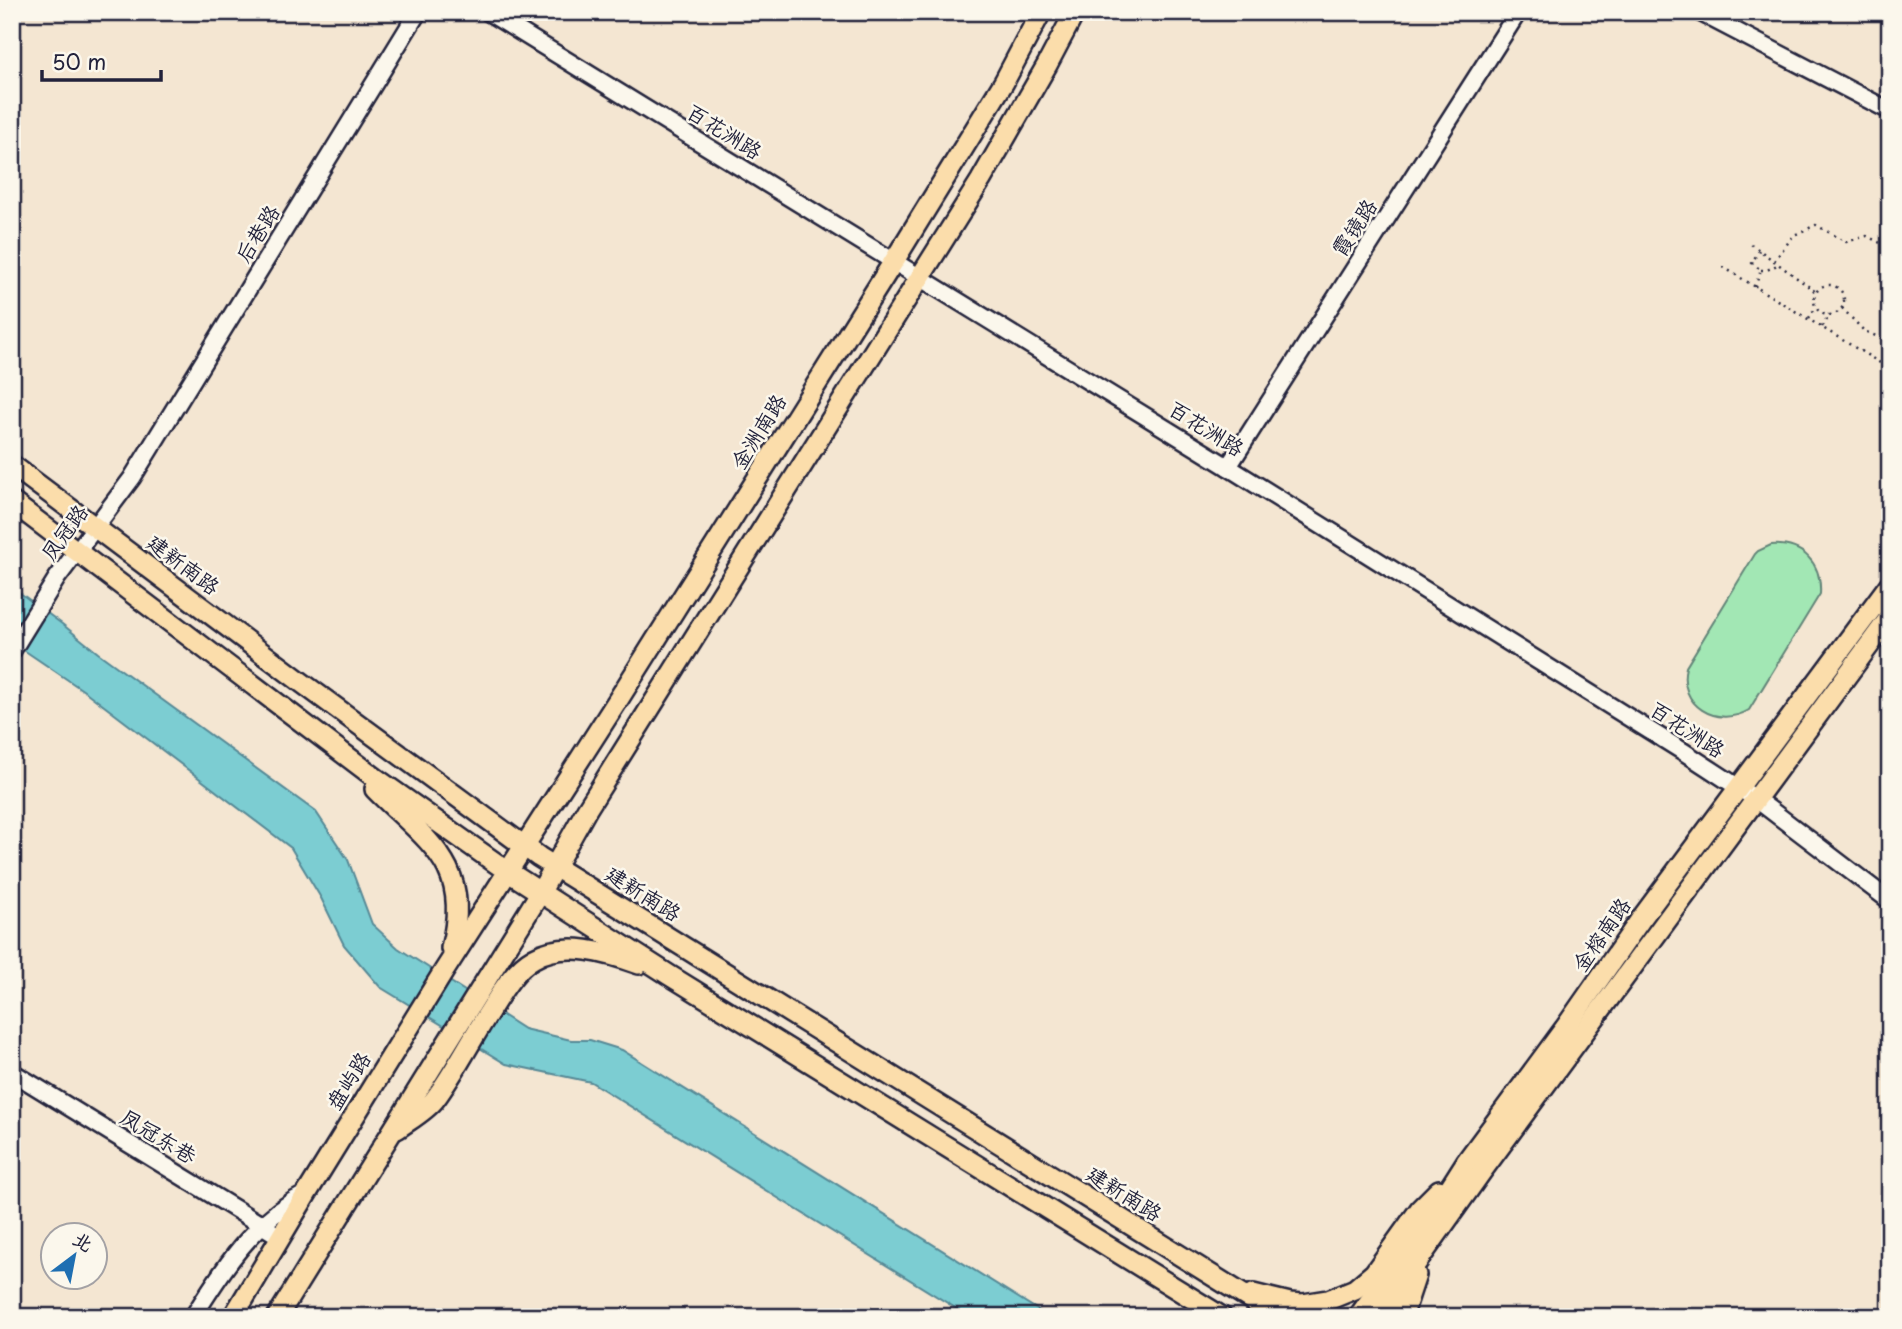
<svg xmlns="http://www.w3.org/2000/svg" width="1902" height="1329" viewBox="0 0 1902 1329" font-family="'Playpen Sans','LXGW WenKai TC',sans-serif">
<rect width="100%" height="100%" fill="#f4e6d2"/>
<filter id="ink" filterUnits="userSpaceOnUse"><feTurbulence type="fractalNoise" baseFrequency=".0143" numOctaves="2"/><feDisplacementMap in="SourceGraphic" scale="14" xChannelSelector="R" yChannelSelector="G"/><feConvolveMatrix kernelMatrix="1 2 1 2 8 2 1 2 1" color-interpolation-filters="sRGB"/></filter>
<g filter="url(#ink)">
<path fill="#a2e7b4" stroke="#628478" stroke-width="2" d="M1771,545C1803,543 1822,563 1820,594L1749,710C1717,729 1677,705 1686,667L1755,554L1758,551Z"/>
<path fill="#7bcdd2" stroke="#578996" stroke-width="2" d="M12,587L62,624L98,653L316,812L348,860L372,924L398,948L524,1029L571,1040H590L622,1050L1049,1317H970L591,1082L506,1064L380,987L344,945L321,898L291,848L87,693L12,642Z"/>
<g fill="none" stroke-linecap="round" stroke-linejoin="round">
<g stroke="#22223b" stroke-width="21">
<g id="minor">
<path d="M488,12L1228,467L1684,752L1756,799L1890,901"/>
<path d="M1699,12L1890,111"/>
<path d="M1228,467L1518,12"/>
<path d="M12,651L57,578L132,478L418,12"/>
<path d="M12,1072L281,1237"/>
<path d="M193,1317C224,1267 254,1220 307,1193"/>
</g>
</g>
<g stroke="#22223b" stroke-width="24">
<g id="major">
<path d="M12,465L301,682L539,857L1279,1317"/>
<path d="M12,502L377,779L507,871L669,975L1222,1317"/>
<path d="M375,789C427,842 473,864 451,948"/>
<path d="M397,1129C409,1120 426,1111 435,1099C455,1072 471,1040 489,1012C501,993 514,969 534,958C565,940 608,953 639,964"/>
<path d="M1253,1294L1290,1303L1303,1304L1328,1300L1355,1289L1374,1273L1420,1209L1439,1190"/>
<path d="M233,1317L307,1193L444,971L618,700L894,261L1004,82L1041,12"/>
<path d="M277,1317L540,893L587,809L981,180L1047,65L1075,12"/>
<path d="M1358,1317L1431,1217L1466,1162L1565,1028L1641,919L1890,584"/>
<path d="M1378,1317L1482,1171L1890,617"/>
<path d="M1402,1317L1416,1275"/>
</g>
</g>
<g stroke="#22223b" stroke-width="2.5" stroke-dasharray="2 5" stroke-linecap="butt">
<path d="M1751,244L1816,292"/>
<path d="M1774,261L1794,235L1816,225L1846,242L1867,236L1890,248"/>
<path d="M1723,267L1890,369"/>
<path d="M1761,270H1767L1777,265"/>
<circle cx="1829" cy="300" r="15"/>
<path d="M1755,287L1761,270L1752,263L1759,250"/>
<path d="M1842,308L1864,331L1890,342"/>
<path d="M1809,318L1816,307"/>
<path d="M1822,327L1829,314"/>
</g>
<use href="#minor" stroke="#fbf7ec" stroke-width="16"/>
<use href="#major" stroke="#fbddab" stroke-width="19"/>
</g>
</g>
<g text-anchor="middle" stroke-width="5" stroke-linejoin="round" paint-order="stroke">
<g font-size="21" fill="#22223b" stroke="#fbf7ec">
<text transform="translate(724 132) rotate(32)" y="7">百花洲路</text>
<text transform="translate(1355 228) rotate(-57)" y="7">霞镜路</text>
<text transform="translate(258 234) rotate(-58)" y="7">后巷路</text>
<text transform="translate(1206 429) rotate(32)" y="7">百花洲路</text>
<text transform="translate(759 432) rotate(-58)" y="7">金洲南路</text>
<text transform="translate(65 533) rotate(-54)" y="7">凤冠路</text>
<text transform="translate(183 565) rotate(37)" y="7">建新南路</text>
<text transform="translate(1687 730) rotate(33)" y="7">百花洲路</text>
<text transform="translate(643 894) rotate(32)" y="7">建新南路</text>
<text transform="translate(1602 935) rotate(-55)" y="7">金榕南路</text>
<text transform="translate(349 1081) rotate(-58)" y="7">盘屿路</text>
<text transform="translate(158 1137) rotate(31)" y="7">凤冠东巷</text>
<text transform="translate(1124 1194) rotate(32)" y="7">建新南路</text>
</g>
</g>
<rect width="1902" height="1329" fill="none" stroke="#fbf7ec" stroke-width="42"/>
<rect x="21" y="21" width="1860" height="1287" fill="none" stroke="#22223b" stroke-width="2.5" filter="url(#ink)"/>
<g transform="translate(74 1256) rotate(32)"><circle r="33" fill="#fbf7ec" stroke="#a4a2a5" stroke-width="2"/>
<path d="M0-5L12 26L0 18L-12 26Z" fill="#1f6fb2"/>
<text y="-10" font-size="19" font-weight="bold" text-anchor="middle" fill="#22223b">北</text>
</g>
<path d="M42 70v10h119v-10" fill="none" stroke="#22223b" stroke-width="3.5"/>
<text x="52" y="70" font-size="21" fill="#22223b" stroke="#fbf7ec" stroke-width="5" paint-order="stroke">50 m</text>
</svg>
